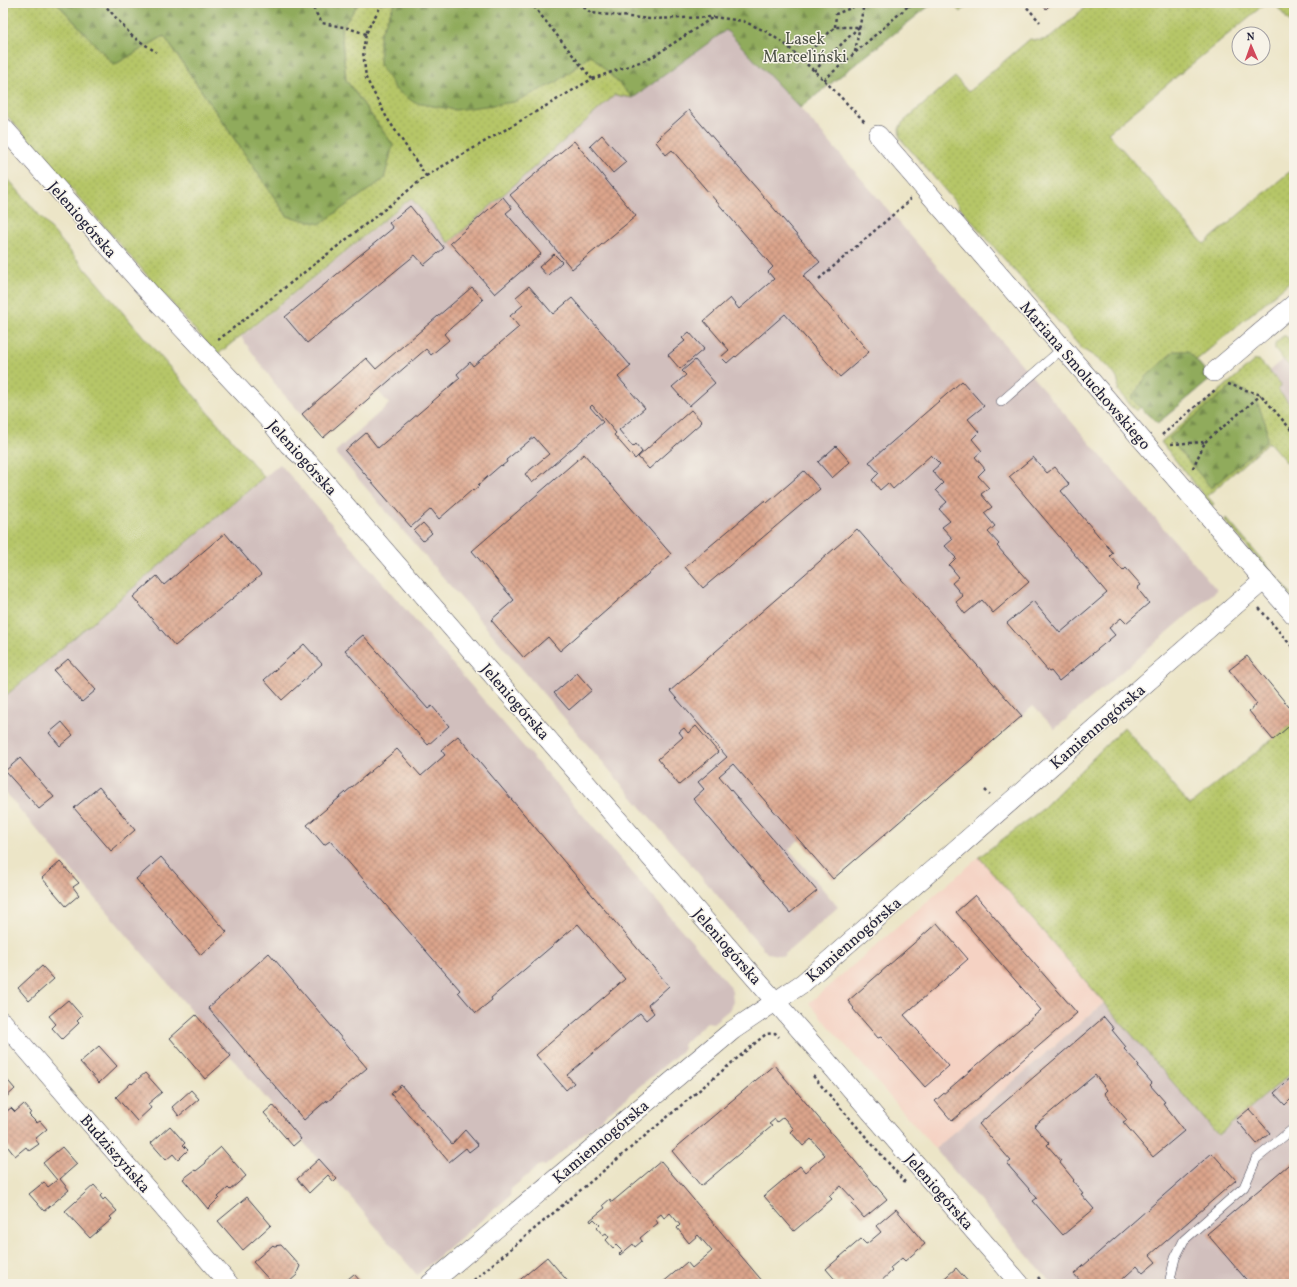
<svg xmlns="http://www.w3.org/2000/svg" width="1297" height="1287" viewBox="0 0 1297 1287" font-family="Vollkorn,serif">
<defs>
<pattern id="grass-dots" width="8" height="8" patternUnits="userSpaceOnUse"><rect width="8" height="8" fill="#b6c668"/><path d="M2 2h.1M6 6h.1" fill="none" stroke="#9caa5b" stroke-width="1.8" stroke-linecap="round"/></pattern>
<pattern id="forest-firs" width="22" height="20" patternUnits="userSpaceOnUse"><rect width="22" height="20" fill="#90ab5c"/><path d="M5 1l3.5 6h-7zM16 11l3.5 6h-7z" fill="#758b4d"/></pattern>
<pattern id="building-cross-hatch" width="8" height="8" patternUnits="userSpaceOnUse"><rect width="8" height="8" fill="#dba48b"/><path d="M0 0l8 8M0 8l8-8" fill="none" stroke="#b18573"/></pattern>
</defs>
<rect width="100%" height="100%" fill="#f7f3e8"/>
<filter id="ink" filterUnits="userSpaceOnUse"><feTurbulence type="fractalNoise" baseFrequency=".025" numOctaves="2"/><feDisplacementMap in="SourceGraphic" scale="8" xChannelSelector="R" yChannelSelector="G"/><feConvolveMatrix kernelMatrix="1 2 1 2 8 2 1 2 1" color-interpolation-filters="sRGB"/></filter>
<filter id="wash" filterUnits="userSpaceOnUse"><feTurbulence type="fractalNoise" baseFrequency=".012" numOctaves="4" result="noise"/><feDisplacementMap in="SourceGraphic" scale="16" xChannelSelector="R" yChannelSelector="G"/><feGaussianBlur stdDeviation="0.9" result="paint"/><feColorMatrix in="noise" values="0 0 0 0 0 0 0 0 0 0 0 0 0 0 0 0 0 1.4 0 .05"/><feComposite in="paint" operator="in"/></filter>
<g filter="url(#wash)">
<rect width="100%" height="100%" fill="#ece5c7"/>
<path fill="#f5d2c3" d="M979,857L1105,1002L935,1149L809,1003Z"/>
<g fill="#d1bfbd">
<path d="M726,30L800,108L1217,590L1055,729L1033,706L1022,716L998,690L810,852L799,840L789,849L838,907L783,956L767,953L335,452L389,404L378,391L323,438L278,388L241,337L412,198L449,243L615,95L633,98Z"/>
<path d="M1294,333V414L1262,377L1290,353L1287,339Z"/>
<path d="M280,464L730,986L732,991L733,1002L729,1010L713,1023L707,1022L696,1032L686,1041L683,1045L684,1049L545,1166L542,1165L539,1166L511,1189L510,1196L417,1275L3,790V698Z"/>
<path d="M1105,1002L1219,1135L1294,1071V1284H1052L935,1149Z"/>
</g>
<g fill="url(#grass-dots)" stroke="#6c7452">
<path d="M3,3H57L114,65L164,36L287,216L393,145L346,80L341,29L359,3H396L393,7L380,34L557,82L591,55L633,98L615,95L449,243L411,198L217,355L3,111Z"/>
<path d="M952,3H970L960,12Z"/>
<path d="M1090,3H1266L1108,133L1204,244L1294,168V278L1136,411L1118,391C1118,389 1119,384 1118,381C1114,369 1093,355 1082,349L900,138L899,129L902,123L955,77L968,92L1030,39C1038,41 1043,41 1051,37Z"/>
<path d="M1274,3H1294V27Z"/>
<path d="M3,173L264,477L3,698Z"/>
<path d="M1283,336H1286L1294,345V361L1289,366L1275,350V343Z"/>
<path d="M1255,360H1259L1281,384V386L1278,390L1294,409V471L1269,442L1207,496L1214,504L1212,506L1161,442Z"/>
<path d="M1226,518L1294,597V601L1225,521Z"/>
<path d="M1294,722V1071L1218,1135L979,857L1040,811L1124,727L1190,805Z"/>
</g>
<g fill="url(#forest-firs)" stroke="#59664c">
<path d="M57,3H359L341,29L346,80L393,145L384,179L320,224L287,216L164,36L114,65Z"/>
<path d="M396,3H933L800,108L726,30L633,98L591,55L557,82L514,102L456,110L415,103L396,90L380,65V34L393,7Z"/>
<path d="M1174,351H1188L1212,378L1158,423L1147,414L1131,398L1147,376Z"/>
<path d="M1234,384L1256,399L1266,425L1267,441L1211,488L1169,438Z"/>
</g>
<g id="blocks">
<g fill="url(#building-cross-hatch)">
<path d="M1041,3H1052L1046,9Z"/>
<path d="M689,110L820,262L803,276L869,352L840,377L785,314L736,357L735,356L727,363L721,357L729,350L704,321L730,298L739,309L774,279L768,272L773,267L672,150L666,155L656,142L661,137L660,136Z"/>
<path d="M602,135L626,162L613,173L590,146Z"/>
<path d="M574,141L636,216L572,269L510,195Z"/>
<path d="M503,197L512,208L506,213L541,254L495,294L450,243Z"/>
<path d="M410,206L444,248L424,265L415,255L307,343L285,317L393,228L389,223Z"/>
<path d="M554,254L562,262L547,276L539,267Z"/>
<path d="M529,286L553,314L572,298L631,366L618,377L645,408L619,430L633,447L636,444L642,452L635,459L614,435L616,433L592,405L590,407L603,422L532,483L525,474L549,454L534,437L506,460L507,462L502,466L501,465L478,485L479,486L473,491L472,490L439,519L431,509L411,527L345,451L366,433L378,448L460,378L457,374L470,362L473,366L519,327L510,316L523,305L516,297Z"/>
<path d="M472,287L483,300L444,334L449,340L431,355L426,349L323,438L302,414L366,358L376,369Z"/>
<path d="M689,332L704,349L680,369L668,355L685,341L682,338Z"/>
<path d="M695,360L715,383L689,406L672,387L686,375L682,371Z"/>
<path d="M962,381L984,406L968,419L979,432L972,439L982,451L975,457L985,469L978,476L989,488L981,494L992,507L984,513L995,526L988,532L999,544L997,546L1029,582L993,613L982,600L965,614L956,602L963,596L952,583L959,577L949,565L956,558L945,546L953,539L942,527L950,521L939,509L947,502L936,490L943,483L932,471L940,464L931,455L893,489L888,483L880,490L872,480L879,473L869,462Z"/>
<path d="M691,410L702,422L649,469L638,457Z"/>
<path d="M836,446L850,462L832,478L818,462Z"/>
<path d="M584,454L671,554L560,651L548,637L524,658L491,620L514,600L472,551Z"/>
<path d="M1033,457L1047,473L1055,467L1069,484L1061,491L1113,553L1110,556L1123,571L1126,568L1141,585L1137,588L1149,603L1126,623L1121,618L1109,628L1115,635L1059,681L1051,671L1049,672L1007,623L1033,601L1060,633L1107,593L1009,477Z"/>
<path d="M804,471L820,489L703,588L685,567L765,500L767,503Z"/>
<path d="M423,523L432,533L423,541L414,531Z"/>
<path d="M857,529L1022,716L833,879L733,764L719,776L817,891L790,913L693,799L704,789L698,782L727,757L670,691Z"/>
<path d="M225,533L261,575L175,646L133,597L157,576L164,585Z"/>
<path d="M363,635L428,709L432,706L449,726L428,745L345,650Z"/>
<path d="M304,644L322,664L282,700L264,680Z"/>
<path d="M1247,656L1294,713V722L1273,740L1249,711L1257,704L1229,670Z"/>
<path d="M68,659L96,690L82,702L54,671Z"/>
<path d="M577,673L592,690L569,710L554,693Z"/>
<path d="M62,722L73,735L60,746L49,733Z"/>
<path d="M696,726L718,752L679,785L658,759L683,737L679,732L684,728L688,733Z"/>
<path d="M458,736L669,986L648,1005L654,1013L646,1020L640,1013L567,1075L574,1083L566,1090L536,1055L625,979L578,924L491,998L492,1000L476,1013L458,992L460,990L330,841L324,845L307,825L397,749L421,776L445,755L441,750Z"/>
<path d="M20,758L54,797L39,809L5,771Z"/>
<path d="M99,787L135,830L111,851L74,808Z"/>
<path d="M161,857L227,932L201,955L136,879Z"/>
<path d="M60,862L79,883L73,887L79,895L66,906L42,878Z"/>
<path d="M975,895L1077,1013L952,1121L935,1101L1041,1010L956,912Z"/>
<path d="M937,923L968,959L904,1015L949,1066L925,1087L881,1037L878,1038L853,1009L854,1008L848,1001Z"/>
<path d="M269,953L367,1068L327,1102V1100L304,1120L208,1008Z"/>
<path d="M42,966L54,979L29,1001L18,988Z"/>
<path d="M68,1000L82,1016L77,1021L79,1023L62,1039L52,1028L56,1024L49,1016Z"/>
<path d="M196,1015L231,1056L205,1079L170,1038Z"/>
<path d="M1104,1017L1114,1029L1112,1030L1126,1047L1124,1049L1139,1065L1138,1067L1152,1083L1150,1085L1165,1102L1163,1103L1184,1131L1153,1157L1123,1122L1127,1120L1104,1093L1107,1090L1095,1075L1034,1126L1049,1143L1047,1145L1061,1161L1060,1163L1074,1180L1073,1181L1083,1193L1081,1194L1094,1209L1063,1235L1033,1201L1037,1198L1007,1164L1011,1161L979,1124Z"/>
<path d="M99,1046L117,1066L99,1083L80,1062Z"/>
<path d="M774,1065L887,1199L864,1218L852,1204L855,1201L841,1186L829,1196L832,1199L794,1231L764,1196L800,1166L805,1172L825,1155L811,1139L803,1146L791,1132L794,1129L783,1117L777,1122L775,1119L769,1124L772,1126L701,1186L672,1151Z"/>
<path d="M145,1073L162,1092L148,1104L151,1108L137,1121L116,1097L131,1083L132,1084Z"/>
<path d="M3,1075L15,1089L3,1100Z"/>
<path d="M1294,1075V1096L1285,1105L1274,1093Z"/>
<path d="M401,1085L452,1144L465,1130L478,1145L469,1152L466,1148L449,1162L391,1094Z"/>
<path d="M191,1090L199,1099L179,1116L172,1107Z"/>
<path d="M24,1104L31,1112L29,1115L37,1123L40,1121L47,1129L35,1139L39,1144L29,1151L26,1147L15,1156L4,1142L3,1143V1114L11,1108L15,1112Z"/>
<path d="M273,1105L301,1139L293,1146L264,1113Z"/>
<path d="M1249,1109L1270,1133L1257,1144L1236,1120Z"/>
<path d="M170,1126L185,1143L183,1145L188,1150L178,1160L173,1154L166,1160L151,1143Z"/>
<path d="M62,1147L77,1164L60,1179L69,1190L44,1211L29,1194L44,1182L48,1187L57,1180L43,1163Z"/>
<path d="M221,1147L246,1176L230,1190L228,1188L218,1197L219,1198L208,1209L183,1179L195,1170L196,1171L206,1163L205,1161Z"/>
<path d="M1212,1153L1236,1180L1150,1255L1156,1262L1143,1273L1137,1266L1117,1284H1083L1074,1274Z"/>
<path d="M319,1159L337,1179L334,1182L328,1175L309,1193L297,1179Z"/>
<path d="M1294,1160V1284H1250L1207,1234Z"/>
<path d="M661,1161L764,1283L767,1281L769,1284H730L728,1282L725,1284H661L687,1262L692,1268L712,1251L698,1235L689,1243L677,1228L680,1225L670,1213L664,1218L661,1214L655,1219L658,1223L640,1238L642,1241L635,1247L633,1244L620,1255L619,1254L622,1251L616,1245L613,1248L606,1240L609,1237L606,1233L603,1235L597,1228L600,1225L594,1219L591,1222L590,1220L605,1208L603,1205L610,1199L612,1202Z"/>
<path d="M94,1185L102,1194L100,1196L103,1200L105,1198L117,1211L110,1217L112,1219L90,1238L65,1211Z"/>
<path d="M247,1197L271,1225L243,1250L218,1221Z"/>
<path d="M896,1209L925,1244L905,1261L902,1258L890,1268L892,1271L878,1284H844L841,1280L838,1283L826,1269L861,1239L866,1244L868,1243L881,1232L876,1226Z"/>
<path d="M273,1245L274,1246L281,1245L300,1266L297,1273L298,1274L287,1284H273L253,1262Z"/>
<path d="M547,1257L570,1284H515Z"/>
<path d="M956,1268L970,1284H938Z"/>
<path d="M354,1274L361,1282L359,1284H342Z"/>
</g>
</g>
</g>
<g filter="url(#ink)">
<use href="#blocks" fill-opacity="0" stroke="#403f50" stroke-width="1"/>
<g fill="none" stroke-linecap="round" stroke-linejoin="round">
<g stroke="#403f50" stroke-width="10">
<g id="service">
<path d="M1001,402L1063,348"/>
<path d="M1175,1284L1170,1279L1175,1258L1184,1240L1244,1187L1256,1159L1294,1128"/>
</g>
</g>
<g stroke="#403f50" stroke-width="20">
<g id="minor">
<path d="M3,127L154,298L269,420L289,445L308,462L1020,1284"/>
<path d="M878,135L1294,615"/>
<path d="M1214,372L1294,304"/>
<path d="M3,1022L229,1284"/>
<path d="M430,1284L733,1030L803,983L1264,580"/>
</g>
</g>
<g stroke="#403f50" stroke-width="2.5" stroke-dasharray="3 3" stroke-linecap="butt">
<path d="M103,3L132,36L156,52"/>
<path d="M310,3L322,23L348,28L366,34"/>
<path d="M579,3L591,13L650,19L713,17L743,21L767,32L786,45L824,80L865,122"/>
<path d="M1023,3L1040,22"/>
<path d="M908,6L919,3"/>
<path d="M835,27L836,14L863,3"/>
<path d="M855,52L864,3"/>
<path d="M801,59L835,27H859"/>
<path d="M814,71L859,27"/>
<path d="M592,79L651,58L712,18"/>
<path d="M824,80L907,7L909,3"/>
<path d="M426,176L592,79L531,3"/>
<path d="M819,279L910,200L909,198"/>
<path d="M218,340L399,198L426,176L387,118L366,78L363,51L366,34L371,23L383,3"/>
<path d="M1228,384L1261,395L1294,433"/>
<path d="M1162,435L1215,390"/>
<path d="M1205,442L1261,395"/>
<path d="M1171,444L1205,442L1192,470"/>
<path d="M1259,608L1294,649"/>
<path d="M985,790L990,795"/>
<path d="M813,1076L905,1182"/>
<path d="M1038,1277L1043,1284"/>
<path d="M469,1284L766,1034L775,1033L779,1037"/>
</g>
<use href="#service" stroke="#fff" stroke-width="9"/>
<use href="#minor" stroke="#fff" stroke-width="19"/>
</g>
</g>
<g text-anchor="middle" stroke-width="3" stroke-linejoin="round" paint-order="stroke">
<g font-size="16" fill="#4e5348" stroke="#f7f3e8">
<text x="805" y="44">Lasek<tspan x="805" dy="18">Marceliński</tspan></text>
</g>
<g font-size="16" fill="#22223b" stroke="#f7f3e8">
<text transform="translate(83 219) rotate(49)" y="6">Jeleniogórska</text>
<text transform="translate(1086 375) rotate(49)" y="6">Mariana Smoluchowskiego</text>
<text transform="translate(303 457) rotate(48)" y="6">Jeleniogórska</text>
<text transform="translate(516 701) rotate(49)" y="6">Jeleniogórska</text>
<text transform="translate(1097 726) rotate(-41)" y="6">Kamiennogórska</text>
<text transform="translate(853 939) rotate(-41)" y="6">Kamiennogórska</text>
<text transform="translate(728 946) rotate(49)" y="6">Jeleniogórska</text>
<text transform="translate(600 1141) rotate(-40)" y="6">Kamiennogórska</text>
<text transform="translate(116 1153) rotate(49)" y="6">Budziszyńska</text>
<text transform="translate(940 1191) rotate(49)" y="6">Jeleniogórska</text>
</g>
</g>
<rect width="1297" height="1287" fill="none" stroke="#f7f3e8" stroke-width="16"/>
<g transform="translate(1251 46) rotate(358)"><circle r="19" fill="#f7f3e8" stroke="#a29fa3"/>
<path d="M0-3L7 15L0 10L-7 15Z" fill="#d1495b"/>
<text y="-6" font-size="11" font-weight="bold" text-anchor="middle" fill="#22223b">N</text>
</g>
</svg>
